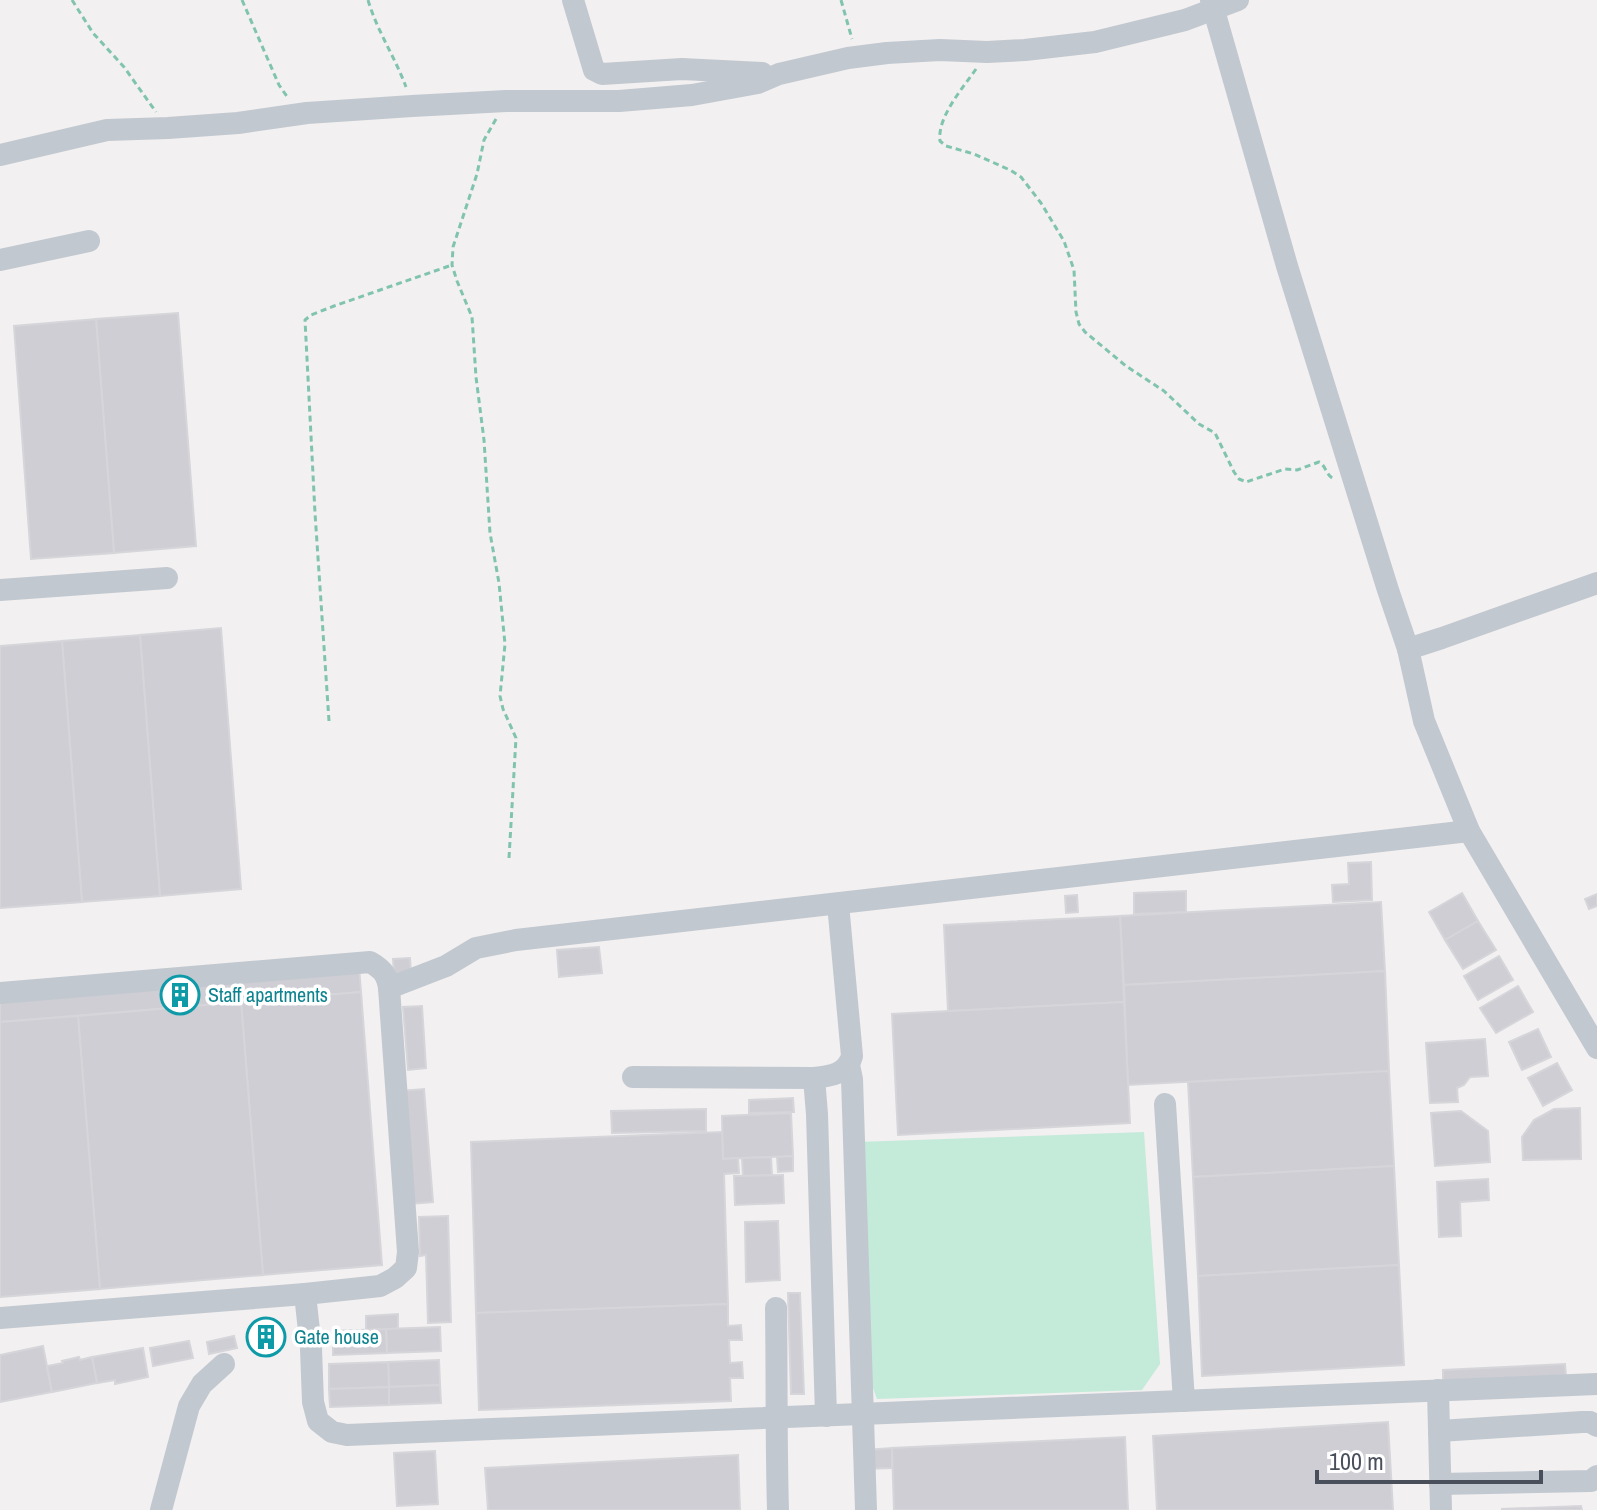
<svg xmlns="http://www.w3.org/2000/svg" width="1597" height="1510" viewBox="0 0 1597 1510" font-family="'Archivo Narrow',sans-serif">
<rect width="100%" height="100%" fill="#f2f0f0"/>
<path fill="#c4eada" d="M1144,1132L1160,1364L1142,1390L877,1399L866,1369L857,1142Z"/>
<g fill="#ceced4" stroke="#d5d5da" stroke-width="2">
<path d="M178,313L196,546L114,553L96,319Z"/>
<path d="M96,319L114,553L31,559L14,326Z"/>
<path d="M221,628L241,889L160,896L140,635Z"/>
<path d="M140,635L160,896L82,902L62,641Z"/>
<path d="M62,641L82,902L0,908V646Z"/>
<path d="M1371,862L1372,900L1333,902L1332,885L1349,884L1348,863Z"/>
<path d="M1186,891V912L1134,914V893Z"/>
<path d="M1462,893L1478,921L1445,940L1429,912Z"/>
<path d="M1597,894V906L1589,909L1585,899Z"/>
<path d="M1077,895L1078,912L1066,913L1065,896Z"/>
<path d="M1381,902L1385,971L1124,985L1120,916Z"/>
<path d="M1120,916L1124,1002L948,1011L944,925Z"/>
<path d="M1478,921L1496,950L1463,969L1445,940Z"/>
<path d="M599,947L602,973L559,977L557,950Z"/>
<path d="M1499,956L1513,980L1478,1000L1464,976Z"/>
<path d="M410,958L411,974L394,975L393,959Z"/>
<path d="M359,967L361,992L0,1022V997Z"/>
<path d="M1385,971L1389,1071L1128,1085L1124,985Z"/>
<path d="M1518,986L1533,1012L1496,1033L1480,1008Z"/>
<path d="M361,992L382,1265L263,1275L241,1002Z"/>
<path d="M241,1002L263,1275L100,1289L78,1016Z"/>
<path d="M1124,1002L1130,1123L898,1135L892,1014Z"/>
<path d="M422,1006L426,1068L408,1070L403,1007Z"/>
<path d="M78,1016L100,1289L0,1297V1022Z"/>
<path d="M1538,1029L1551,1057L1522,1070L1509,1042Z"/>
<path d="M1485,1039L1488,1076L1470,1077L1464,1085L1457,1088L1458,1102L1430,1103L1426,1043Z"/>
<path d="M1557,1063L1572,1090L1543,1106L1528,1078Z"/>
<path d="M1389,1071L1394,1166L1193,1177L1188,1082Z"/>
<path d="M424,1089L433,1202L410,1204L401,1091Z"/>
<path d="M793,1098L794,1112L749,1113V1100Z"/>
<path d="M1580,1108L1581,1159L1523,1160L1522,1137L1534,1120L1554,1109Z"/>
<path d="M706,1109V1131L612,1133L611,1111Z"/>
<path d="M1461,1111L1488,1131L1490,1162L1435,1166L1431,1113Z"/>
<path d="M791,1113L793,1156L723,1159L722,1116Z"/>
<path d="M722,1132L723,1159L738,1158L739,1173L724,1174L728,1304L476,1313L471,1142Z"/>
<path d="M793,1156V1171L778,1172L777,1157Z"/>
<path d="M771,1157L772,1175L743,1176L742,1158Z"/>
<path d="M1394,1166L1399,1265L1198,1276L1193,1177Z"/>
<path d="M783,1175L784,1203L735,1205L734,1176Z"/>
<path d="M1488,1179L1489,1200L1460,1202L1461,1236L1439,1237L1437,1182Z"/>
<path d="M448,1216L451,1322L428,1323L426,1255L420,1256L419,1217Z"/>
<path d="M778,1221L780,1280L746,1282L745,1222Z"/>
<path d="M1399,1265L1404,1365L1202,1376L1198,1276Z"/>
<path d="M788,1293H800L804,1394H791Z"/>
<path d="M728,1304V1326L741,1325L742,1340H729L730,1363L742,1362L743,1378H730L731,1401L479,1410L476,1313Z"/>
<path d="M398,1314V1329L366,1330V1316Z"/>
<path d="M270,1326L272,1347L262,1348L259,1327Z"/>
<path d="M440,1327L441,1351L387,1353L386,1329Z"/>
<path d="M386,1329L387,1353L333,1355V1331Z"/>
<path d="M234,1336L237,1348L209,1354L207,1342Z"/>
<path d="M189,1341L193,1358L153,1366L150,1348Z"/>
<path d="M43,1346L52,1392L0,1402V1355Z"/>
<path d="M143,1348L148,1377L115,1384V1380L97,1383L92,1357Z"/>
<path d="M79,1357L80,1360L92,1357L97,1383L52,1392L47,1366L63,1363L62,1361Z"/>
<path d="M439,1360L440,1385L389,1387L388,1362Z"/>
<path d="M388,1362L389,1387L329,1389V1364Z"/>
<path d="M1565,1364L1566,1376L1443,1382V1370Z"/>
<path d="M440,1385L441,1403L389,1405V1387Z"/>
<path d="M389,1387V1405L330,1407L329,1389Z"/>
<path d="M1388,1422L1393,1510H1157L1153,1436Z"/>
<path d="M1125,1437L1128,1510H894L892,1448Z"/>
<path d="M892,1448V1468L866,1469L865,1450Z"/>
<path d="M435,1451L438,1504L397,1506L394,1453Z"/>
<path d="M738,1455L740,1510H488L485,1468Z"/>
<path d="M1581,1506L1582,1510H1502V1509Z"/>
</g>
<g fill="none" stroke-linecap="round" stroke-linejoin="round">
<g stroke="#80c4b0" stroke-width="3" stroke-dasharray="6 4" stroke-linecap="butt">
<path d="M72,0L93,33L124,67L156,112"/>
<path d="M242,0L279,85L288,98"/>
<path d="M368,0C377,31 395,57 406,87"/>
<path d="M841,0L852,39"/>
<path d="M976,69C963,88 937,117 940,141L946,146L974,154L1010,170L1021,177L1041,203L1064,241L1074,270L1076,312L1079,324L1085,332L1126,366L1164,391L1199,424L1215,433L1234,472L1239,479L1246,482L1285,469L1297,470L1319,462C1326,465 1326,477 1335,479"/>
<path d="M496,119L484,140L477,174L453,247L452,265L457,281L472,317L476,377L484,440L490,533L499,583L505,644L500,696L503,709L516,738L509,858"/>
<path d="M329,721L315,513L305,320L311,315L334,306L452,265"/>
</g>
<g stroke="#c2c8d0" stroke-width="22">
<path d="M573,0L594,70L602,74L682,69L762,73"/>
<path d="M1211,0L1287,266L1388,590L1408,649L1424,721L1469,831L1597,1048"/>
<path d="M0,155L107,130L168,128L238,123L307,113L412,106L506,101H619L692,95L758,83L779,74L848,58L887,53L940,50L987,52L1025,50L1095,42L1185,20L1238,0"/>
<path d="M0,260L89,241"/>
<path d="M0,590L167,578"/>
<path d="M1408,649L1442,638L1597,583"/>
<path d="M389,988L446,966L476,948L516,940L1469,831"/>
<path d="M0,993L370,962C382,969 387,974 389,988L408,1252L406,1268L395,1278L380,1286L305,1294L0,1318"/>
<path d="M849,1065L852,1079L866,1510"/>
<path d="M633,1077L814,1078C831,1076 847,1074 852,1056L838,904"/>
<path d="M814,1078L817,1114L826,1416"/>
<path d="M1165,1104L1184,1401"/>
<path d="M305,1294L311,1349L313,1402L318,1421L332,1432L347,1435L1597,1384"/>
<path d="M776,1308C777,1375 776,1443 778,1510"/>
<path d="M1438,1390L1441,1510"/>
<path d="M1439,1431L1582,1422H1590L1597,1426"/>
<path d="M1440,1484L1591,1481L1597,1476"/>
<path d="M161,1510L189,1406L202,1384L224,1364"/>
</g>
</g>
<defs>
<g id="building-ring" transform="scale(2)"><circle r="9.5" fill="#fff" stroke="#0f9aa8" stroke-width="1.5"/><path d="M-4-6H4V6H1V3H-1V6H-4ZM-2.5-4.3h1.7v1.8h-1.7ZM.8-4.3h1.7v1.8H.8ZM-2.5-1h1.7V.8h-1.7ZM.8-1h1.7V.8H.8Z" fill="#0f9aa8"/></g>
</defs>
<g fill-rule="evenodd">
<use href="#building-ring" x="180" y="995"/>
<use href="#building-ring" x="266" y="1337"/>
</g>
<g text-anchor="middle" stroke-width="7" stroke-linejoin="round" paint-order="stroke">
<g font-size="20" fill="#0d838f" stroke="#fff" text-anchor="start">
<text x="208" y="1002">Staff apartments</text>
<text x="294" y="1344">Gate house</text>
</g>
</g>
<path d="M1317 1470v12h224v-12" fill="none" stroke="#4a505b" stroke-width="4"/>
<text x="1329" y="1470" font-size="24" fill="#4a505b" stroke="#ffffff" stroke-width="6" paint-order="stroke">100 m</text>
</svg>
